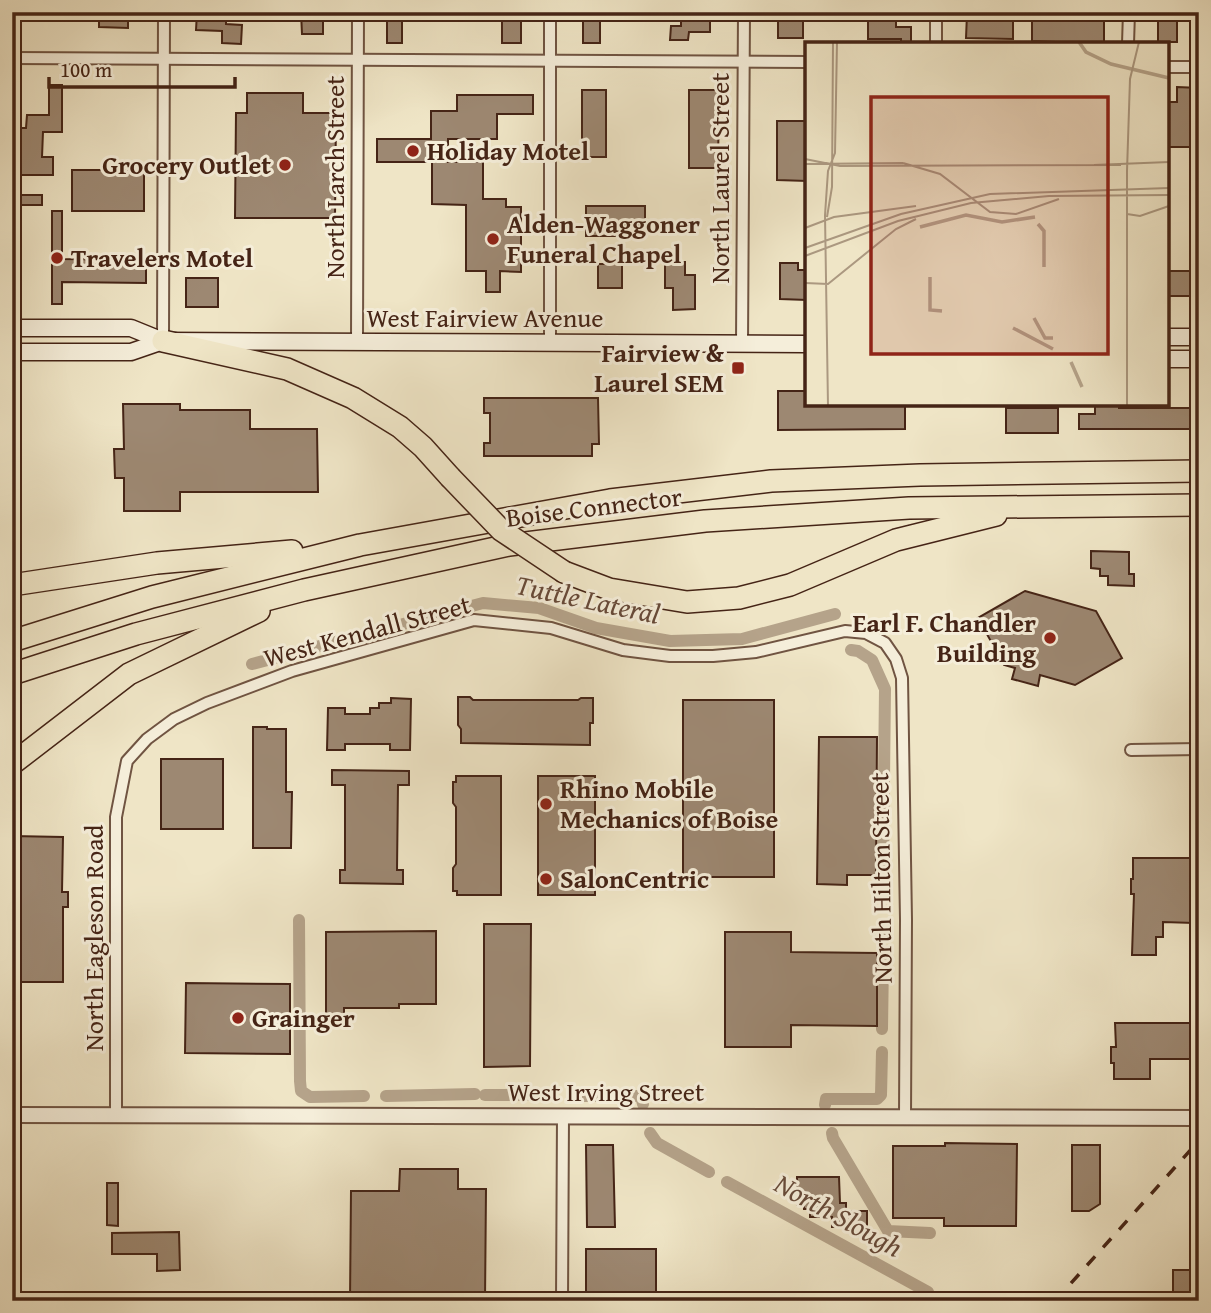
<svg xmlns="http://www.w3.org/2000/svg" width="1211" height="1313" viewBox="0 0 1211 1313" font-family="'Gentium Book Plus',serif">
<rect width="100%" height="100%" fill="#efe5c6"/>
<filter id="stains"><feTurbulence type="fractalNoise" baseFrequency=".00286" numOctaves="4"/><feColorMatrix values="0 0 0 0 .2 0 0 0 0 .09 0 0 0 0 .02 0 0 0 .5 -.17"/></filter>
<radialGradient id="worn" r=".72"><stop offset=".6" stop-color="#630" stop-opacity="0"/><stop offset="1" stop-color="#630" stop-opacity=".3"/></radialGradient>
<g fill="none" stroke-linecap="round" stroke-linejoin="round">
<g stroke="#b5a38a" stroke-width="12">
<path d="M851,650L858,651L872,660L885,689L883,871"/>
<path d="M252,664L483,603L539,608L596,628L670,641L742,639L835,614"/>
<path d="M299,920L300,1081L301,1091L310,1097L364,1096"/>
<path d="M883,937V928"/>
<path d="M882,1029L883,960"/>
<path d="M485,1095H537"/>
<path d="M386,1096L475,1094"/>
<path d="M573,1096H641L643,1104"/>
<path d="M825,1105L826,1099H877L881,1095L882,1052"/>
<path d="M650,1133L657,1143L709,1172"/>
<path d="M832,1133L833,1138L888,1231L930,1233"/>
<path d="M727,1182L928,1292"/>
</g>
</g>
<g fill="#9d8872" stroke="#452416" stroke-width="2">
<path d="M99,12H128V28L99,27Z"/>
<path d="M197,12H226V24L242,25L241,44L222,43V31L196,30Z"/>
<path d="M301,12H323V34H302Z"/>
<path d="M689,12H710V32H689L688,40H670L671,26H681V17H689Z"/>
<rect x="778" y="12" width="25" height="26"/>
<path d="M1081,12H1091V21H1104V44L1032,41V20L1081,21Z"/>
<path d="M1164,12H1177V42H1158V20H1164Z"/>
<rect x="502" y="14" width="19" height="29"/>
<path d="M868,14H896V27H911V43H901V39H868Z"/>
<path d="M967,14L1013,15V39L966,38Z"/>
<rect x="387" y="16" width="15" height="27"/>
<rect x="583" y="17" width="17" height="26"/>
<path d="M49,85H62V132H43L42,157H53V175H12V128H26L27,115H49Z"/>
<path d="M1177,87L1199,88V147H1167V102H1177Z"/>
<rect x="582" y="90" width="24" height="67"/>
<path d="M689,90H719L718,168H689Z"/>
<path d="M247,93H303V113H336L335,218H235L236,113H247Z"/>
<path d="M457,95H533V114H497V139H448V162H483V199H506V207H521V272L500,271V292H486V271H466V205L432,204V162H377V139H431V111H457Z"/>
<path d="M777,121H807V181L777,180Z"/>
<rect x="72" y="170" width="72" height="41"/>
<rect x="12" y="195" width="30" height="10"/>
<rect x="586" y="206" width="59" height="30"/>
<path d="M52,211H62V259L146,260V283L62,282V304H52Z"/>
<path d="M665,262H685V275H695V309L673,310V288H665Z"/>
<path d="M780,263H798V270H807V300L780,299Z"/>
<rect x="598" y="264" width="24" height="24"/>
<rect x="1167" y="271" width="32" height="25"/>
<rect x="186" y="278" width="32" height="29"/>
<path d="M778,391H807V404H905V429L778,430Z"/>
<path d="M484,398H598L599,444H592V456H484V443H490V413H484Z"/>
<path d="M123,404H180V410H250V429H317L318,492H180V511H124V478H115L114,449H124Z"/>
<path d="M1095,404H1119V408H1199V429H1079V414H1095Z"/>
<rect x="1006" y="408" width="52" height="25"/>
<path d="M1091,551L1129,552V574H1134V586L1108,585V576H1100V569L1091,568Z"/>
<path d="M1025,591L1096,611L1122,658L1075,685L1040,675L1038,686L1012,679L1015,668L1004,665L978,618Z"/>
<path d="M458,697H470L473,700H578L581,698H593V723H590V745L461,743V729L458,725Z"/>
<path d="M391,698L411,699L410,750H390V744H345V750H327L328,708H345V714H370V708H379V703H391Z"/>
<rect x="683" y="700" width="91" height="177"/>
<path d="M253,727H267V729H286V792H292L291,848H253Z"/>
<path d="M819,737H877L876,875H847V885L817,884Z"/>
<rect x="161" y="759" width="62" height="70"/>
<path d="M332,770L409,771V785H398L397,870H403V884L340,883V870H345V785H332Z"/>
<path d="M456,776H501V895H457V891H453V868L456,864V807L453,803V782H456Z"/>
<rect x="538" y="776" width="57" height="119"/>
<path d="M12,836L63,837L62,892H68V907H63V982H12Z"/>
<path d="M1133,858H1199V916H1194V923L1163,922V937H1156V955H1132L1134,894H1131V879H1133Z"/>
<path d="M484,924H531L530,1066L484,1067Z"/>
<path d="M436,931V1004H399V1008H344V1024H326V932Z"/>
<path d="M725,932H791V952L877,953V1026L791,1025V1047H725Z"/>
<path d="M186,983L290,984V1054L185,1053Z"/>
<path d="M1115,1023H1199V1059H1150V1079H1114V1063H1111V1047H1116Z"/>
<path d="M945,1143L1017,1144L1016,1226H944V1218H893V1146H945Z"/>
<path d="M586,1145H613L615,1227H587Z"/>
<path d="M1072,1145H1100V1204L1089,1211H1072Z"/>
<path d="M400,1169H458V1189H486L485,1301H350L351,1191H399Z"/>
<path d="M797,1177H839L840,1203H846V1211H867V1227H832V1217H810V1209H804V1205H797Z"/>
<path d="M107,1183H118V1226L107,1225Z"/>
<path d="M179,1232L180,1270L157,1271V1254H112V1233Z"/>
<rect x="586" y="1249" width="70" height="52"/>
<rect x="1173" y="1270" width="26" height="29"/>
</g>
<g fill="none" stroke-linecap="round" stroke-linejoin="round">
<g stroke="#705442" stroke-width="14">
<g id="minor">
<path d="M936,44V12"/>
<path d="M1128,44L1129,12"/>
<path d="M12,58L807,62"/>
<path d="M1167,67H1199"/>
<path d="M163,341L164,12"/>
<path d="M357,342L358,12"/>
<path d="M550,343V12"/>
<path d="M742,344L744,12"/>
<path d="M1131,750L1199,749"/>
<path d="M116,1115V817L127,761L147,739L174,719L207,703L292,671L474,620L551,628L623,650L670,656H713L756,652L845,631L866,633L885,643L896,659L902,678L906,920L905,1117"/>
<path d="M562,1301L563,1116"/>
</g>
</g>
<g stroke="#705442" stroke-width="18">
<path id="tertiary" d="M12,1115L1199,1118"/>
</g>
<g stroke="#452416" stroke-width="19">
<g id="secondary">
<path d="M12,328H131L163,341"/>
<path d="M1167,337H1199"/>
<path d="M12,352H131L163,341L807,344"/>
<path d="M1167,359H1199"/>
</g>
</g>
<g stroke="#452416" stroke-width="24">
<g id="motorway">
<path d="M163,341L287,369L353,398L400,427L423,447L450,477"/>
<path d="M564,572L609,589L687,602L739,598L790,585L896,540L996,515"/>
<path d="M12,585L157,563L292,551"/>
<path d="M12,641L152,597L360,545L610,500L771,481L920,475L1199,471"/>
<path d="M12,674L136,634L304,590L509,545L705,521L909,508L1199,505"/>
<path d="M12,764L129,674L259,611"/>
</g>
</g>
<use href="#minor" stroke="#f5eeda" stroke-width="10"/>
<use href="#tertiary" stroke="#f5eeda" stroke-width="14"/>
<use href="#secondary" stroke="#f5eeda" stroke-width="16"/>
<use href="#motorway" stroke="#efe5c6" stroke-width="21"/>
<path stroke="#452416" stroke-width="3.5" stroke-dasharray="12 12" stroke-linecap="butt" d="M1055,1301L1195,1145"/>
<g stroke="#452416" stroke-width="24" stroke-linecap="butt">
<path id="motorway-bridge" d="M450,477L501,530L564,572"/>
</g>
<use href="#motorway-bridge" stroke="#efe5c6" stroke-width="21"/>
</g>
<g fill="#8f2418" stroke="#f5eeda" stroke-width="2.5">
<circle cx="413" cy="151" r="7"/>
<circle cx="285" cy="165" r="7"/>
<circle cx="493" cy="239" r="7"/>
<circle cx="57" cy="258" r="7"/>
<rect x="731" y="361" width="14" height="14" rx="3.5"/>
<circle cx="1050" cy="638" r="7"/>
<circle cx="546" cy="804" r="7"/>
<circle cx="546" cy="879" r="7"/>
<circle cx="238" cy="1018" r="7"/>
</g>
<g text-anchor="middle" stroke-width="6" stroke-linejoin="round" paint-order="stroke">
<g font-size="26" font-weight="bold" fill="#452416" stroke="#f5eeda" text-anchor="start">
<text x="427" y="160">Holiday Motel</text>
<text x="271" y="174" text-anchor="end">Grocery Outlet</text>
<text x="507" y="233">Alden-Waggoner<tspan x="507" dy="30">Funeral Chapel</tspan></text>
<text x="71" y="267">Travelers Motel</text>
<text x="724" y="362" text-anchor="end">Fairview &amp;<tspan x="724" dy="30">Laurel SEM</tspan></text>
<text x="1036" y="632" text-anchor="end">Earl F. Chandler<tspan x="1036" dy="30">Building</tspan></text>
<text x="560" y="798">Rhino Mobile<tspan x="560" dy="30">Mechanics of Boise</tspan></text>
<text x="560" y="888">SalonCentric</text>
<text x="252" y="1027">Grainger</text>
</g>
<g font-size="26" fill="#452416" stroke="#f5eeda">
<text transform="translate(335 177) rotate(-90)" y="9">North Larch Street</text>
<text transform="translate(720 178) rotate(-90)" y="9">North Laurel Street</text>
<text x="485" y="327">West Fairview Avenue</text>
<text transform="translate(594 507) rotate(-7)" y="9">Boise Connector</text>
<text transform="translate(367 631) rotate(-15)" y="9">West Kendall Street</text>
<text transform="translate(881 878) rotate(-91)" y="9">North Hilton Street</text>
<text transform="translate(94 938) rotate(-90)" y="9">North Eagleson Road</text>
<text x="606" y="1101">West Irving Street</text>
</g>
<g font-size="28" font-style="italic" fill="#674a39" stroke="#f5eeda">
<text transform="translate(588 599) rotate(12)" y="10">Tuttle Lateral</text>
<text transform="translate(839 1215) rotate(29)" y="10">North Slough</text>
</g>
</g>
<g transform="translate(805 42)">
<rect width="364" height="364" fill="#efe5c6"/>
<path fill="none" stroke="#b5a38a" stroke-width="3.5" d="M274,0L281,10L306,22L364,36M233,182L239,189V225M115,185L161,173L197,180L230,175M125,235V268L137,269M229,276L240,296H248M208,286L248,307M266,320L277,345"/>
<path fill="none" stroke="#ab9880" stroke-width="2" d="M0,117L35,124L316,123M98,121L135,132L185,170L211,172L254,157M0,122L98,121M289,123L364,120M322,129V364M322,129L325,37L334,0M322,172L335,174L364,164M22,175L27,145L28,0M0,186L29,175L111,164M0,206L96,172L185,152L364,146M0,214L93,179L166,161L244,154L364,153M0,241L23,242L91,187L111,177M23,364L20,173L23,129L30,111L32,0"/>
<path fill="#8f2418" fill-opacity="0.15" stroke="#8f2418" stroke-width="3.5" d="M66,55H303V312H66Z"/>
<rect width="364" height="364" fill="none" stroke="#452416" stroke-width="3.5"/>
</g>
<rect width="1211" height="1313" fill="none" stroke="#efe5c6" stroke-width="42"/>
<rect x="14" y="14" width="1183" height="1285" fill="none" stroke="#452416" stroke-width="3.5"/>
<rect x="21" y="21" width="1169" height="1271" fill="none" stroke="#452416" stroke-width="2"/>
<path d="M49 77v10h186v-10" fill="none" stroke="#452416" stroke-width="3.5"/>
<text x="60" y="77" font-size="21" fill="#452416" stroke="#f5eeda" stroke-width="5" paint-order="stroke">100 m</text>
<rect width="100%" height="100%" filter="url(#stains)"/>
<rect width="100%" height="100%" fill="url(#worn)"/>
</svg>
